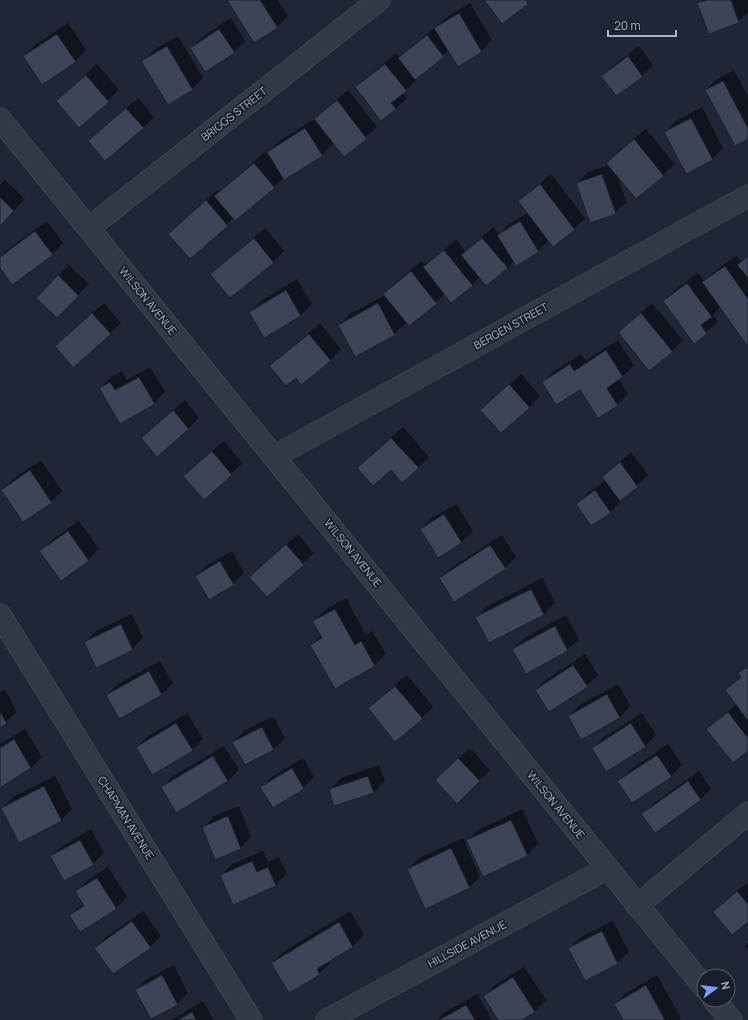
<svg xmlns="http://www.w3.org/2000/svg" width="748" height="1020" viewBox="0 0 748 1020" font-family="Manrope,sans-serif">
<rect width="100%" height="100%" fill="#202636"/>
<g fill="#0007">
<path d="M228,0H278L288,16L277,27Z"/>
<path d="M702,0H748V12L738,22L699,3Z"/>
<path d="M470,3L492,40L481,51L449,50L416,78L417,80L403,93L407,98L396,109L356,87L396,53L400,58L447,17Z"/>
<path d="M231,18L245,41L234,52L191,48L202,37Z"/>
<path d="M68,23L86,50L75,61L24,56L35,45Z"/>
<path d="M178,36L203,78L192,89L168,104L143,61L154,50Z"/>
<path d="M639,46L653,65L642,76H603L614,65Z"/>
<path d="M97,64L119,90L79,127L57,101Z"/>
<path d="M734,70L748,97V138L706,90L717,79Z"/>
<path d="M348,90L377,127L344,156L334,143L322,155L284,178L235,220L234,218L190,258L169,234L217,190L219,192L265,152L273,161L268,152L279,141L316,118Z"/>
<path d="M138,98L154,117L143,128L89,141Z"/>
<path d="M702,107L723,148L712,159L665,132L676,121Z"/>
<path d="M646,129L675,164L636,198L617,176L627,202L615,213L577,183L588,172L609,165L607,163L618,152Z"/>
<path d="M551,174L585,218L574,229L549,240L538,251L514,261L507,268L480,277L472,285L445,294L409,325L407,322L394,334L339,325L350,314L385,295L384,294L395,283L422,261L426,265L456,240L466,252L493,227L499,234L509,224L528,213L519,201Z"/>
<path d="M5,180L25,199L0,225V185Z"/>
<path d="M47,221L63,243L52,254L0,267V257L7,250Z"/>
<path d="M265,228L284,251L273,262L211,274Z"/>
<path d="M737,255L741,263L748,256V346L721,307L713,315L718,322L694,342L664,301L675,290L698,273L704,281L715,271Z"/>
<path d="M69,265L89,284L68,306L58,276Z"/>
<path d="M297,279L312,304L301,315L265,337L250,312L261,301Z"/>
<path d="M104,303L121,323L110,334L67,335Z"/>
<path d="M652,303L683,340L672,351L619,332Z"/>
<path d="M320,323L341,349L330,360L296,377L271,366Z"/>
<path d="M618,340L634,366L619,379L628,394L617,405L580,389L543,382L554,371L581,354L586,360Z"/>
<path d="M150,367L165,392L154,403L100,388L111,377L122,371L127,380Z"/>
<path d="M521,374L540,396L529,407L482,410Z"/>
<path d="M185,400L199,418L188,429L142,438Z"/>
<path d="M403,427L429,457L418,468L370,457Z"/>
<path d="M224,441L243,463L204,498L196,465Z"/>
<path d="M631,452L648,475L620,499L621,501L610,512L577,504L588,493L606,480L603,477Z"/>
<path d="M41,460L62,491L51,502L2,490L13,479Z"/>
<path d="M456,504L473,531L462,542L438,557L421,529L432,518Z"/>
<path d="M79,521L99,549L88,560L61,580L41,551L52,540Z"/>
<path d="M298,534L314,553L267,596L262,566Z"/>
<path d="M502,535L516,557L505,568L440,579L451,568Z"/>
<path d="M232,551L244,573L233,584L196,576L207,565Z"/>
<path d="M542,578L555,603L544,614L477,617L488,606Z"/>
<path d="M346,598L366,635L372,631L386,654L374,665L311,645L321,635L314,621L325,610Z"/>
<path d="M132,614L143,638L132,649L85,642L96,631Z"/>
<path d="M566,615L579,639L567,650L526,672L513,649L524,638Z"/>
<path d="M585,654L598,675L587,686L549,710L536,690L547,679Z"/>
<path d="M160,661L173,683L162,694L119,718L107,695L118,684Z"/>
<path d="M748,665V749L708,729L737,704L726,690L741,676L739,673Z"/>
<path d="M407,675L433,707L422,718L369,708Z"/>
<path d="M618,684L631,706L620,717L581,738L569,716L580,705Z"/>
<path d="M5,690L17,712L0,727V692Z"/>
<path d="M187,713L203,739L192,750L137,747L148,736Z"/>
<path d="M642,713L656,735L645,746L593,748L604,737Z"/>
<path d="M273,716L285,738L274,749L245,764L233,742L244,731Z"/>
<path d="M25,729L42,757L31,768L0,786V744Z"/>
<path d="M668,744L682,765L671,776L619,781L630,770Z"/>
<path d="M224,746L239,770L228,781L162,788L173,776Z"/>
<path d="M470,748L490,770L479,781L447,770Z"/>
<path d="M303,758L314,777L303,788L273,806L262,787L273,776Z"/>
<path d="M379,765L385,781L374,792L330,789L341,778Z"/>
<path d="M699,771L711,789L700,800L643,814L654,803Z"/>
<path d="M55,776L72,809L61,820L2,809L13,797Z"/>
<path d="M239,806L251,837L240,848L203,828L214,816Z"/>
<path d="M522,809L538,844L527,855L467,841L478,830Z"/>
<path d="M91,829L104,853L93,864L51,857L62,846Z"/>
<path d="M463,838L480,877L469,888L408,869L419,858Z"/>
<path d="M263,851L268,862L279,857L287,874L275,885L221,875L232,864Z"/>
<path d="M108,867L127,897L116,908L70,915L84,903L77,891L88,880Z"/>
<path d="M748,882V921L714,912L725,901Z"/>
<path d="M143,911L161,936L150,947L95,948L106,937Z"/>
<path d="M350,911L364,935L353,946L329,960L330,963L319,974L290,992L272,963L283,952Z"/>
<path d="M613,921L629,952L617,963L586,979L570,948L581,937Z"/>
<path d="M748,943V950L745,946Z"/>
<path d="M174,965L188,993L177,1004L136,990L147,979Z"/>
<path d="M524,967L546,1000L535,1011L521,1020H499L484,996L495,985Z"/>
<path d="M657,975L681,1018L680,1020H624L615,1004L626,993Z"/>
<path d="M477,994L492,1020H437L444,1013Z"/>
<path d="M203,1001L214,1020H171Z"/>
</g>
<g fill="#3c4457" stroke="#1b202d">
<path d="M227,0H260L278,28L254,43Z"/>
<path d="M484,0H526L528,4L502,24Z"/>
<path d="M706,0H731L739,23L709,34L697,3Z"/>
<path d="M459,13L482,52L458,67L434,28Z"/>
<path d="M219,29L235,53L205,72L190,48Z"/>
<path d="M57,34L76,62L42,85L23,56Z"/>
<path d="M427,35L444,57L415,80L398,58Z"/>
<path d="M167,46L193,90L168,105L141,61Z"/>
<path d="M628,56L643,77L616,96L601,76Z"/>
<path d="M385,64L407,91L391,103L396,109L381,121L355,87Z"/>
<path d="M86,75L109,102L79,128L56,101Z"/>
<path d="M723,81L748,128V139L735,146L705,90Z"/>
<path d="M337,100L367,139L344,157L314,119Z"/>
<path d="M126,108L144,128L105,161L88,141Z"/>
<path d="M691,118L713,160L686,174L664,132Z"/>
<path d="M305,128L323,156L284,180L267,152Z"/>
<path d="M634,139L664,176L636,199L606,163Z"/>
<path d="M254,163L275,188L235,221L214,196Z"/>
<path d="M602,174L616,214L590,223L576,183Z"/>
<path d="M540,184L575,230L553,247L518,201Z"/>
<path d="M0,197L14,211L0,226Z"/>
<path d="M206,200L228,226L190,259L168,234Z"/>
<path d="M520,221L539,252L516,266L497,235Z"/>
<path d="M35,231L53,255L12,285L0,268V257Z"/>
<path d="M254,238L274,263L230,298L210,274Z"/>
<path d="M482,238L508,268L486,286L461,255Z"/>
<path d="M444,250L473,286L451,303L423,267Z"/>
<path d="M748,256V278L737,265Z"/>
<path d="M725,266L748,299V347L702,282Z"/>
<path d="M411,271L437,304L409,326L383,294Z"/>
<path d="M58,275L79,296L57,318L36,298Z"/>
<path d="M687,283L712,317L701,325L707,334L694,344L663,301Z"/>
<path d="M286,290L301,316L264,338L249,312Z"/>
<path d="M378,303L395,335L355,357L338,325Z"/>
<path d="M92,313L111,334L73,368L55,346Z"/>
<path d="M641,313L673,352L649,371L618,332Z"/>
<path d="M309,334L331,361L301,385L296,378L286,386L269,366Z"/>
<path d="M606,350L623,377L607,388L618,406L598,418L580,390L556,405L542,382L570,364L574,371Z"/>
<path d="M139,377L155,404L120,424L99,388L110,382L115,390Z"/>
<path d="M509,384L530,408L501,433L480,410Z"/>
<path d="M173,410L189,429L157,457L141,438Z"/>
<path d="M391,438L419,468L402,483L391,470L373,486L357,468Z"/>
<path d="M212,451L232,475L204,500L183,476Z"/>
<path d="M620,462L638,487L620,501L602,477Z"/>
<path d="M30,470L52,503L23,522L1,490Z"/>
<path d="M595,490L611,513L591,526L576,504Z"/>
<path d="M444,514L462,543L438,558L420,529Z"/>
<path d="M68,531L89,561L61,581L39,551Z"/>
<path d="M286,544L304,565L267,597L249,577Z"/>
<path d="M490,545L506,569L454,602L439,578Z"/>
<path d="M220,561L234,585L209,600L195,576Z"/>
<path d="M531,589L544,615L489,643L475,617Z"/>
<path d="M335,609L355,645L361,641L375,666L335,689L310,645L322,638L312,621Z"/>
<path d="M121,624L133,650L96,668L84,642Z"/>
<path d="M555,626L568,651L526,674L512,649Z"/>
<path d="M573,665L588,687L549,712L535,690Z"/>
<path d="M748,666V721L725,690L741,677L738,673Z"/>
<path d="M149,671L162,695L119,719L106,695Z"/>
<path d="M395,686L423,719L395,742L368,708Z"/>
<path d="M607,694L620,718L581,740L568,716Z"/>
<path d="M0,711L7,724L0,728Z"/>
<path d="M728,712L748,738V751L733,763L706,729Z"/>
<path d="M176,723L193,751L152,775L136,747Z"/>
<path d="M631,723L646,747L606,772L592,748Z"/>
<path d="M262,727L274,750L245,765L232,742Z"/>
<path d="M14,739L31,768L0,788V748Z"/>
<path d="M657,755L672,777L632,803L617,781Z"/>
<path d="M213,756L228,781L176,813L161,787Z"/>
<path d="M458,758L480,781L457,804L435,780Z"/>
<path d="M292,768L304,789L273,808L260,787Z"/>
<path d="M368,776L374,793L334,806L329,789Z"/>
<path d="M688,781L701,800L655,833L641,814Z"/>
<path d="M44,786L62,821L19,843L1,808Z"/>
<path d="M228,816L241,849L215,860L202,827Z"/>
<path d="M511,820L528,856L483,877L466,840Z"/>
<path d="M80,840L94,865L64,881L50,856Z"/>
<path d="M451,848L470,888L425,909L407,869Z"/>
<path d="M252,861L257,872L268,867L276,886L233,905L220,875Z"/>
<path d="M97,878L117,909L80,932L69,915L84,906L75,891Z"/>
<path d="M737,891L748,904V922L732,935L713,912Z"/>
<path d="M132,921L151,948L113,974L94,948Z"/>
<path d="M339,922L353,947L317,969L320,975L289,993L271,963Z"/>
<path d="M602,931L618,964L585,981L568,948Z"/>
<path d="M162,975L178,1005L151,1019L135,990Z"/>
<path d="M513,977L535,1012L522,1020H498L483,996Z"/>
<path d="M646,985L665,1020H623L614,1004Z"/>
<path d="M466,1005L475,1020H439Z"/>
<path d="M192,1012L196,1020H178Z"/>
</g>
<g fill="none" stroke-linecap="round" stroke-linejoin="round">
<g stroke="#4e5362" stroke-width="23">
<g id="minor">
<path d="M0,119L704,987"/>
<path d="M89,228L379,0"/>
<path d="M275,456L748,196"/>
<path d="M0,615L251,1020"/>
<path d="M637,906L748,813"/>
<path d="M714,1000L731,1020"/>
<path d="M327,1020L608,868"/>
</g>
</g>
<use href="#minor" stroke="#333847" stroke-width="22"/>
</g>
<g text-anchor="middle" stroke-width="3.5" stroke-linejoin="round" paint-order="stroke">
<g font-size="11" fill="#adb3c4" stroke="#191e2b">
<text transform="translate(234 114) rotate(-38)" y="4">BRIGGS STREET</text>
<text transform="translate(148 301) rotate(51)" y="4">WILSON AVENUE</text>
<text transform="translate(511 326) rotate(-29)" y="4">BERGEN STREET</text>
<text transform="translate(353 553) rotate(51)" y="4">WILSON AVENUE</text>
<text transform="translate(556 805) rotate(51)" y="4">WILSON AVENUE</text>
<text transform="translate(126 818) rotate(58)" y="4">CHAPMAN AVENUE</text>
<text transform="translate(467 944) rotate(-28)" y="4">HILLSIDE AVENUE</text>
</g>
</g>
<g transform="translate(716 988) rotate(75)"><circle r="19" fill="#191e2b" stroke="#545a68"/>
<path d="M0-3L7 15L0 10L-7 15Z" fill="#809df6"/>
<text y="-6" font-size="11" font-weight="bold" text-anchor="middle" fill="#adb3c4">N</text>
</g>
<path d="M608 30v6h68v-6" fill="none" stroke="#adb3c4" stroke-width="2"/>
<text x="614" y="30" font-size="12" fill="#adb3c4" stroke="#191e2b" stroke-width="3" paint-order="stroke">20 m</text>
</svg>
